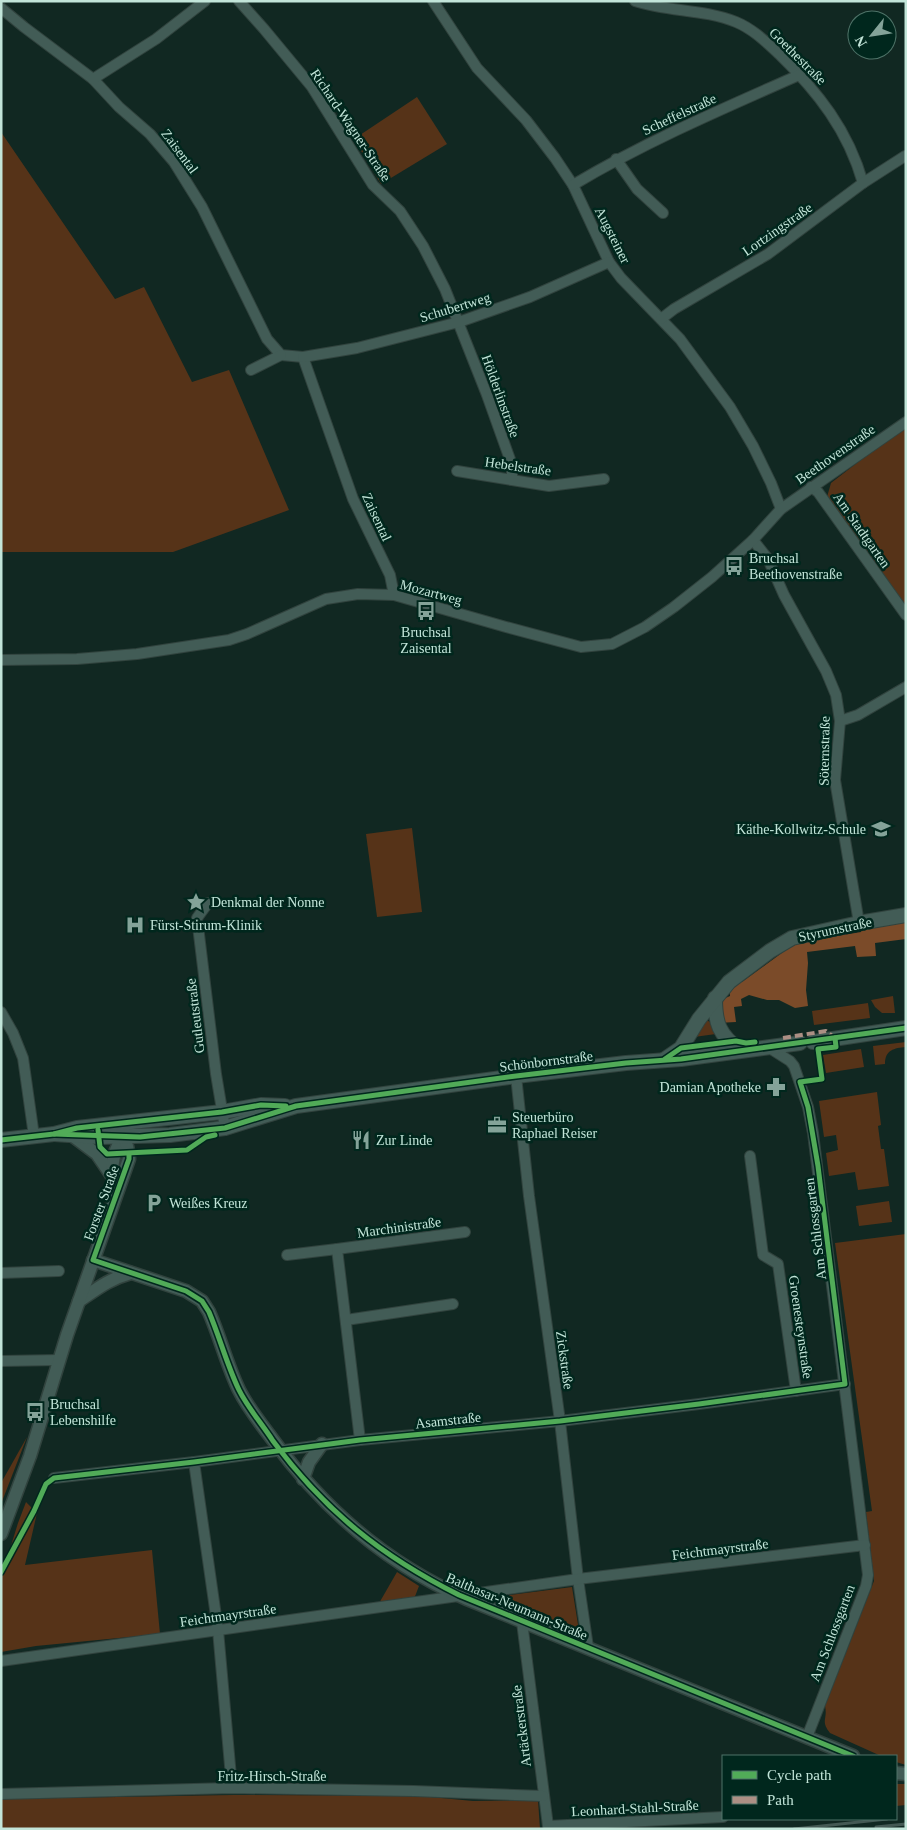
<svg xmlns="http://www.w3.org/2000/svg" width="907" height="1830" viewBox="0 0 907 1830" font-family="'Times New Roman',serif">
<rect width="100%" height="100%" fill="#112822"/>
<g fill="#563318">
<path d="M417,97L447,144L381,184L354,139Z"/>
<path d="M1,132L115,299L144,287L192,382L229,370L289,510L173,552H1Z"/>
<path d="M906,425V620L827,497L831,483Z"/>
<path d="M412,828L422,912L377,917L366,834Z"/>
<path d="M893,996L895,1013H882L875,1007L871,1000Z"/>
<path d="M868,1003L870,1018L814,1025L812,1011Z"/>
<path d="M707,1020L711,1023L716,1034L694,1037L702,1023Z"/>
<path d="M719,1041L720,1047L691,1052L687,1049L689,1045Z"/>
<path d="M906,1042V1047C894,1048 885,1050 885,1064L875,1065L873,1046Z"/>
<path d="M861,1049L864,1067L826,1073L823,1055Z"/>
<path d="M877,1092L881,1125L878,1126L881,1149H884L889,1186L858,1190L855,1172L829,1176L826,1153L838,1150L836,1135L824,1137L819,1101Z"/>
<path d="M889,1201L892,1222L859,1226L856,1206Z"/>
<path d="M906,1234V1765L896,1762V1756H881L830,1733C820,1721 828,1719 825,1706L874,1581L866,1512L872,1511L835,1243Z"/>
<path d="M27,1437L1,1504V1483Z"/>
<path d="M26,1502L37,1513L25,1565L152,1550L160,1634L36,1646L1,1652V1578L18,1523Z"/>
<path d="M397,1572L419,1586L414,1599L378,1605Z"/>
<path d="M572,1587L579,1631L503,1601L502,1596Z"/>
<path d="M896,1784H906V1805L896,1806Z"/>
<path d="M233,1795L420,1796L473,1801L538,1800L540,1829H1V1799Z"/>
</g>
<path fill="#7b4b29" d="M906,915V939L875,943L876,956L857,957L855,946L807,952L808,963L806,990L808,1006L795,1008L779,1000H767L749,995L741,999L742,1006L734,1007L736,1022L717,1023L721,1000L730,996L729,982L734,978L742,982L790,947L802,942L861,932L859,923Z"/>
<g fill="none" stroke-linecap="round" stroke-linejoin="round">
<g stroke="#31433e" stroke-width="12">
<g id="minor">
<path d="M239,1L264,29L312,87L373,185L400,211L423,246L445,289L487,395L512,465V480"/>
<path d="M433,1L477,68L526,120L555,158L573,185L609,262L621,278L680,339L730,407L753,446L771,483L781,509"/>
<path d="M635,1C668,12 704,9 736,22C753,29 766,42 779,54C818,92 848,130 863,183"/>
<path d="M1,8L24,27L93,79L119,107L150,134L174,162L202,207L267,339L281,355L303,357L353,499L390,575L394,595"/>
<path d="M93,79L156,39L205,1"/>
<path d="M616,159L637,189L663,213"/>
<path d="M573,185C645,142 722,109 799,75"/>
<path d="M661,319L674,309L768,254L863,183L905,156"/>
<path d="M303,357L357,348L459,322L530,297L609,262"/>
<path d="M251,370L281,355"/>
<path d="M457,471L549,486L604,479"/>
<path d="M811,487L818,492L906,615"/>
<path d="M753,540L768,559L784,595L826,671L836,695L840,721L835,780L859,923"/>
<path d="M1,660L77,659L137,654L229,640L247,634L326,599L358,594L394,595L506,627L581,647L612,644L645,627L674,607L712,577L753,540L781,509L906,422"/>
<path d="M840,721L858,715L906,687"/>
<path d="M208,903L197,918L216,1074L225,1128"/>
<path d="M1,1012L13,1033L23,1058L34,1136"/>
<path d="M768,1047L790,1061L794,1066L808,1107L813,1133L868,1575L866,1586L807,1737"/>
<path d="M516,1076L529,1196L560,1421L578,1579L588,1647"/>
<path d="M750,1156L763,1255L778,1264L796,1391"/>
<path d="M287,1255L337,1249"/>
<path d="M1,1273L59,1271"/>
<path d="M346,1320L453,1304"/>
<path d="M1,1361L59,1360"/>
<path d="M360,1440L337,1249L465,1232"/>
<path d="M194,1462L218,1630L232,1788"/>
<path d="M54,1478L194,1462L360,1440L560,1421L699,1404L845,1384"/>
<path d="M522,1622L548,1826L723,1817"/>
<path d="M1,1661L578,1579L865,1545"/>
<path d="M1,1794L232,1788L414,1791L543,1796"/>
</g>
</g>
<g stroke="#31433e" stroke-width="15">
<g id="tertiary">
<path d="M73,1136L97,1154L112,1176"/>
<path d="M115,1194C111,1172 110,1156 123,1137"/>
<path d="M93,1260L186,1291L202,1301L209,1312C220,1337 227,1365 239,1390C248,1408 261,1424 273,1440C323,1508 388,1565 467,1599L853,1756"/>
<path d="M79,1301C98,1288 109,1279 131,1273"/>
<path d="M303,1479L309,1462L322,1444"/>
<path d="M1,1534L30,1456L67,1335L129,1159C129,1147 123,1138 123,1126"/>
<path d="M896,1773L906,1774"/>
</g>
</g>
<g stroke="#31433e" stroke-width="16">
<g id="secondary">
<path d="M715,998C715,1023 719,1035 740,1050"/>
<path d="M813,1042L906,1028"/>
<path d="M665,1059L681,1048L699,1019L729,982L770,951L792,938L859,923L906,915"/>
<path d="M54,1134L99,1137L170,1135L225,1128L296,1106L516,1076L626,1063L681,1059L800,1043"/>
<path d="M1,1140L54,1134L77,1128L222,1112L261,1105L285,1106"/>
</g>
</g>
<use href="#minor" stroke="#425c56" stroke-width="10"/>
<use href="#tertiary" stroke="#425c56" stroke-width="12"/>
<use href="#secondary" stroke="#425c56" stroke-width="14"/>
<g stroke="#445954" stroke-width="3">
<path d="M876,1827L906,1824"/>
<path d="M794,1829L887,1819"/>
</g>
<path stroke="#ac8f84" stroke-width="4" stroke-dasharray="8 4" stroke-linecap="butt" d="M783,1038L826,1031L835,1038"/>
<g stroke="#00271d" stroke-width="8">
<g id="cycleway">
<path d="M665,1059L681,1048L736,1041L746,1043L755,1042"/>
<path d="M98,1130L100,1147L107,1154L187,1150L206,1137L215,1135"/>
<path d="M54,1134L140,1137L225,1128L296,1106L516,1076L626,1063L681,1059L906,1028"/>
<path d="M1,1140L54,1134L77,1128L222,1112L261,1105L286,1106"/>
<path d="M129,1154V1159L93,1260L186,1291L202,1301L209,1312C220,1338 227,1365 239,1390C248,1408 262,1424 273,1441C325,1511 381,1556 459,1595L853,1756"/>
<path d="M1,1572L34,1511L46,1484L54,1478L194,1462L360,1440L560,1421L699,1404L845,1384L818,1166L808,1107L800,1082L822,1079L818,1049L836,1047L835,1038"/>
</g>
</g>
<use href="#cycleway" stroke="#51ab58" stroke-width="5"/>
</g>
<defs>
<g id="bus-bare" transform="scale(1.5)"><path d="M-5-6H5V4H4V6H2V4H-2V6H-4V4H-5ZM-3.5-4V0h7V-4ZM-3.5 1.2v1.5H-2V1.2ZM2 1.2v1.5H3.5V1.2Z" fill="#84a399" stroke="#00271d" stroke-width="2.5" paint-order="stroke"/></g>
<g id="school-bare" transform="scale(1.5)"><path d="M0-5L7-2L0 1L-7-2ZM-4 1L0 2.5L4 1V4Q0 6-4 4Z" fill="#84a399" stroke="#00271d" stroke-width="2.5" paint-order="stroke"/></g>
<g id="sight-bare" transform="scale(1.5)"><path d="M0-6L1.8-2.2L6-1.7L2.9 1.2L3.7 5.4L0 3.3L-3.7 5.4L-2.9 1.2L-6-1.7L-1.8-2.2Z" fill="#84a399" stroke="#00271d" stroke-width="2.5" paint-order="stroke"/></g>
<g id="hospital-bare" transform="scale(1.5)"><path d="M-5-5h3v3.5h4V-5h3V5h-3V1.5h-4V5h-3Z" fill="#84a399" stroke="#00271d" stroke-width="2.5" paint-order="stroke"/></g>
<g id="pharmacy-bare" transform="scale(1.5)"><path d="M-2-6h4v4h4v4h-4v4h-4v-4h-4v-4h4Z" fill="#84a399" stroke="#00271d" stroke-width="2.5" paint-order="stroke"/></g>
<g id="office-bare" transform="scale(1.5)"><path d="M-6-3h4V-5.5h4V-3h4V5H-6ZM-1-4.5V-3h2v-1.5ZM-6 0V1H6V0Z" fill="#84a399" stroke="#00271d" stroke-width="2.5" paint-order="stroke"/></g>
<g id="restaurant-bare" transform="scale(1.5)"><path d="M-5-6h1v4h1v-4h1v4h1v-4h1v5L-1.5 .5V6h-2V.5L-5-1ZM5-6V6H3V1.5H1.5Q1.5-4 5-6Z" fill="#84a399" stroke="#00271d" stroke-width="2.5" paint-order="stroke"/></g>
<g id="parking-bare" transform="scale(1.5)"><path d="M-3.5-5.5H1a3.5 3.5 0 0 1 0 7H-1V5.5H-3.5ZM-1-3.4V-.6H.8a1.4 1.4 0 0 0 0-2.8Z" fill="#84a399" stroke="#00271d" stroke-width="2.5" paint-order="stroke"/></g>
</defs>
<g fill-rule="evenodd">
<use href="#bus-bare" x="734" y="566"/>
<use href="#bus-bare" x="426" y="611"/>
<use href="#school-bare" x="881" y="829"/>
<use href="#sight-bare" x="196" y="902"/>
<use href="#hospital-bare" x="135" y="925"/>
<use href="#pharmacy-bare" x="776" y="1087"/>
<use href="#office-bare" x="497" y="1125"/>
<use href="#restaurant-bare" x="361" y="1140"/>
<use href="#parking-bare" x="154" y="1203"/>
<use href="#bus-bare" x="35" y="1412"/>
</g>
<g text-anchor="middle" stroke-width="5" stroke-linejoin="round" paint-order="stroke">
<g font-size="14" fill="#c2e5d9" stroke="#00271d">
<text transform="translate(798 56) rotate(45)" y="5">Goethestraße</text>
<text transform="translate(679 114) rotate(-25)" y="5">Scheffelstraße</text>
<text transform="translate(351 125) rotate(56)" y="5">Richard-Wagner-Straße</text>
<text transform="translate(180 151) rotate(53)" y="5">Zaisental</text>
<text transform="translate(777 229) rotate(-35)" y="5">Lortzingstraße</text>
<text transform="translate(613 235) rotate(63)" y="5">Augsteiner</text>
<text transform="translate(455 307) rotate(-17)" y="5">Schubertweg</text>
<text transform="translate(501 396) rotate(70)" y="5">Hölderlinstraße</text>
<text transform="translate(835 454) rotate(-35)" y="5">Beethovenstraße</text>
<text transform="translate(518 466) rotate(8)" y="5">Hebelstraße</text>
<text transform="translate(377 517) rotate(65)" y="5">Zaisental</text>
<text transform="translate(862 530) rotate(55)" y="5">Am Stadtgarten</text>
<text transform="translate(431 592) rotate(15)" y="5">Mozartweg</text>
<text transform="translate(824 751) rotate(-89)" y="5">Söternstraße</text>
<text transform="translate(835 929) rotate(-12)" y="5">Styrumstraße</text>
<text transform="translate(195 1016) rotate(-97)" y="5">Gutleutstraße</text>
<text transform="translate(546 1061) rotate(-7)" y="5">Schönbornstraße</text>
<text transform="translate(101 1203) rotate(-70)" y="5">Forster Straße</text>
<text transform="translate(399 1227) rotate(-8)" y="5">Marchinistraße</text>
<text transform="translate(815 1229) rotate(-97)" y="5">Am Schlossgarten</text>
<text transform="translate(801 1327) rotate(82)" y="5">Groenesteynstraße</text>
<text transform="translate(565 1360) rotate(82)" y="5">Zickstraße</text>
<text transform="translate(448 1420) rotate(-6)" y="5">Asamstraße</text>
<text transform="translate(720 1549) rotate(-7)" y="5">Feichtmayrstraße</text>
<text transform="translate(517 1606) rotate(23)" y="5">Balthasar-Neumann-Straße</text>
<text transform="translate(228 1615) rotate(-8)" y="5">Feichtmayrstraße</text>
<text transform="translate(832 1633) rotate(-69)" y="5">Am Schlossgarten</text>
<text transform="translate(521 1726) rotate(-97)" y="5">Artäckerstraße</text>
<text x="272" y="1781">Fritz-Hirsch-Straße</text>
<text transform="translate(635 1808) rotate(-3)" y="5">Leonhard-Stahl-Straße</text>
</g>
<g font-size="14" fill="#c2e5d9" stroke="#00271d" text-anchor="start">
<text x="749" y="563">Bruchsal<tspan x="749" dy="16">Beethovenstraße</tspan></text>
<text x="426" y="637" text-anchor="middle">Bruchsal<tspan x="426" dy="16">Zaisental</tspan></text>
<text x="866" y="834" text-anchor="end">Käthe-Kollwitz-Schule</text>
<text x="211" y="907">Denkmal der Nonne</text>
<text x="150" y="930">Fürst-Stirum-Klinik</text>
<text x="761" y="1092" text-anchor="end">Damian Apotheke</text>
<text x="512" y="1122">Steuerbüro<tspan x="512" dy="16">Raphael Reiser</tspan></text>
<text x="376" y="1145">Zur Linde</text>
<text x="169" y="1208">Weißes Kreuz</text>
<text x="50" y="1409">Bruchsal<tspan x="50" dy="16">Lebenshilfe</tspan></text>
</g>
</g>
<rect width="907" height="1830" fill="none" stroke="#c2e5d9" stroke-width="5"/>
<rect x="722" y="1755" width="175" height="65" fill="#00271d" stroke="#4e7368"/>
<rect x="732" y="1771" width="25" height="8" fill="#51ab58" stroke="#4e7368"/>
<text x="767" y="1780" font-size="15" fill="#c2e5d9">Cycle path</text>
<rect x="732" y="1796" width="25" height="8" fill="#ac8f84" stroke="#4e7368"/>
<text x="767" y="1805" font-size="15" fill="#c2e5d9">Path</text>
<g transform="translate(872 35) rotate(240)"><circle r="24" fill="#00271d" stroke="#4e7368"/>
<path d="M0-4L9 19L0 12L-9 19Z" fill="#84a399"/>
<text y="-8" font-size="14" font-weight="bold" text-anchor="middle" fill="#c2e5d9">N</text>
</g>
</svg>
